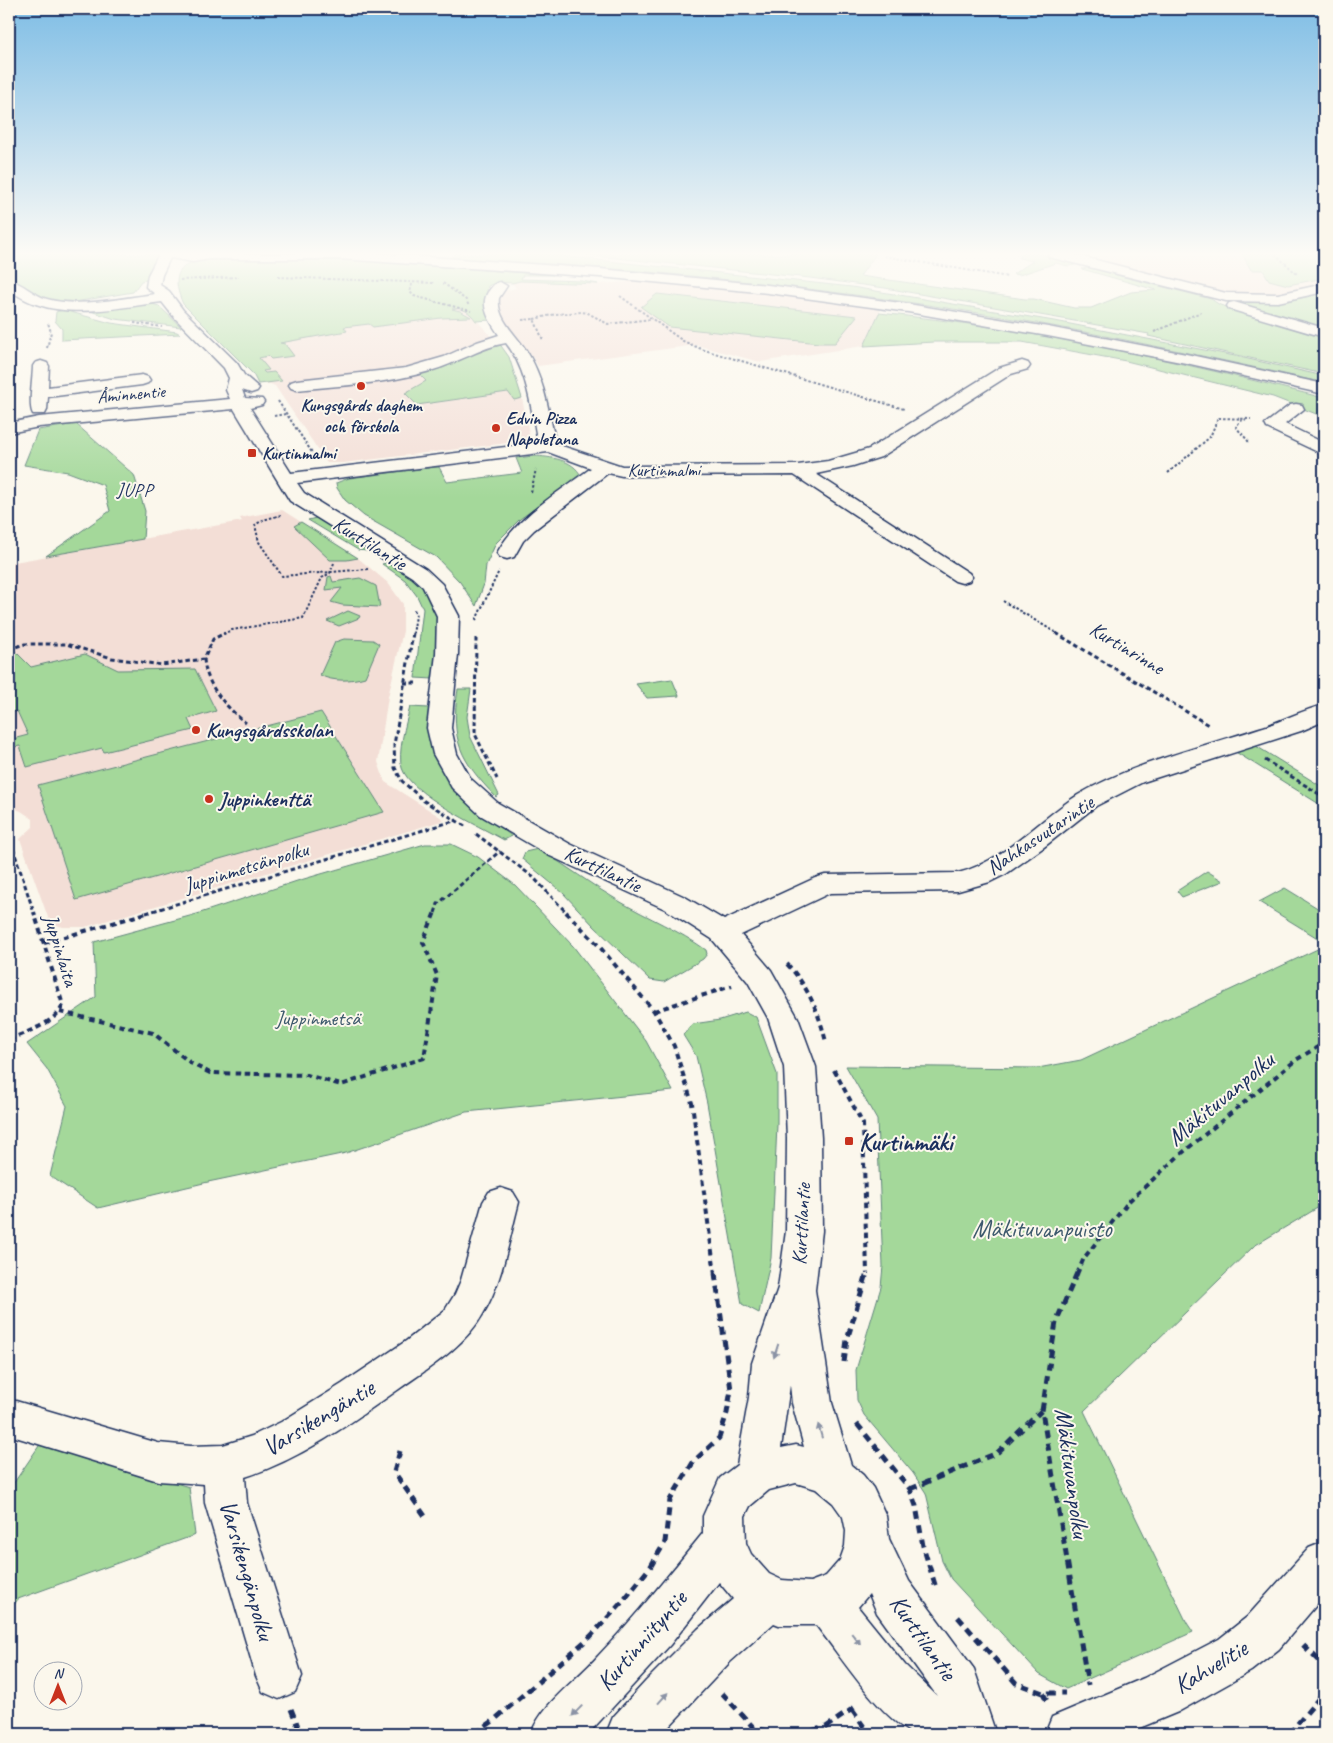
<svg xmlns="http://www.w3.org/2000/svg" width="1333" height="1743" viewBox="0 0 1333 1743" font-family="Caveat,sans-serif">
<rect width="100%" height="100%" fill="#fbf7ec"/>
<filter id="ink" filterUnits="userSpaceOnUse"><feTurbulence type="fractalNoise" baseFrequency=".02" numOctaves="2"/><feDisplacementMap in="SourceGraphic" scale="10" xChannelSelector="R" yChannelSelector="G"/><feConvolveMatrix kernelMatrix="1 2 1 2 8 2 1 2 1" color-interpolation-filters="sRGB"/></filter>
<g filter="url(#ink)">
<g fill="#f3ded6">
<path d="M1054,254H1324V288L1292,294L1248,299Z"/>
<path d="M629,279L783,294L882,307L864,346L760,362L696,345L538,366L530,353L506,323L500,311L498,298L504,291L516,288L512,283L520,281L598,284L627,282Z"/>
<path d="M456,308L465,310L471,314L493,338L483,340L436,362L418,373L427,381L417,405L509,392L514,399L522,398L530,438L525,441L343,463H327L275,386L270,384H258L253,374L220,340Z"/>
<path d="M282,510L358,558L388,583L403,604V631L388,697L378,762L385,782L445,820L85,927H63L50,923L20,839L33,827V819L21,811L9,806V563L242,521L240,518Z"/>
</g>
<g fill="#a4d89a" stroke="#60847c">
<path d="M9,254H157V258L146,280L141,281L133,292L74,302L50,300L9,279Z"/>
<path d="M454,254H542L852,287L1060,322L1235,356L1324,376V383C1193,353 1061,325 928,305C770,282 611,266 451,258Z"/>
<path d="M577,254H876L860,276L1025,299H1034L1074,308H1091L1131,292L1156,290L1082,269L1094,267L1115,273L1116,275L1211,299L1220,305L1324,335V374L1148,336L1149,334L885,288L810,278Z"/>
<path d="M1016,254H1040L1073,262L1075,265L1068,266L1056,263L1019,275L1013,274L1033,261L1019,258L1021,255Z"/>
<path d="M1242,254H1324V278L1288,285L1269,280L1263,270H1251Z"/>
<path d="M203,259L365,261L553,275H523L521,279L582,281L598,284L520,281L512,283L497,282L488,286C485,298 487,308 491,320L476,321C470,312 462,307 452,309L460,311L471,317L441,318L373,327L369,324L344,327L347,331L280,343L285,344L294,356L271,359L268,356L259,358L269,370L263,371L265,373L274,372L282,381L258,384L253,374L183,304C172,279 175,265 203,259Z"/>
<path d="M1324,293V331L1240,307L1244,303L1287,301Z"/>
<path d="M657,294L857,316L835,343H819L669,327L641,307Z"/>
<path d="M149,303L159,306L181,327L115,319L84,309Z"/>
<path d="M63,310L111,323L177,332L180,334L62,340V329L55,321L56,312Z"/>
<path d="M879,313C1030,328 1178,361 1324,398V417L1273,397L1126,361L1022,342H934L864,346Z"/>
<path d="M499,343L509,357L522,398L514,400L508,392L417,405L405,393L426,381L418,373L443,368L490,345Z"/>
<path d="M76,424L134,475L145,511L143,539L46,556L110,511L103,485L68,472L24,465L38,430Z"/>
<path d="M534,456C550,457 573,459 581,476L520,519L496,543L486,565L484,584L476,606L460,582L436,557L364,516L345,500L337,488L336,483L349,478L436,467H439L447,482L522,473L516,458Z"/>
<path d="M316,518L366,547L367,551L358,550L308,520Z"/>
<path d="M301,522L358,558L347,560H330L294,526Z"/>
<path d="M390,562C398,567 408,573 416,579C448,607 438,643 433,679L415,678L423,609L417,596L405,580L382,564Z"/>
<path d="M331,576L333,582L360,578L376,586L380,607L342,605L331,602L342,588L326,590L328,577Z"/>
<path d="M348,611L360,616L359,618L339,626L327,621Z"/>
<path d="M344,639L373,640L379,644L365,677C352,681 332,682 320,675L335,642Z"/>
<path d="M14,650L31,667L85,654L118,670L195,669L216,711L188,719L193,730L104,752L102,748L27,767L20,746L9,748V740L28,735L17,711L9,713V651Z"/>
<path d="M672,679L679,696L647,698L636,684Z"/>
<path d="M458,689H471L467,717L470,736L499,795L496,797C460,760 450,740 458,689Z"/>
<path d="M410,707L429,708C419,767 469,806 512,836L504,840C479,826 410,794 402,768C397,753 406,723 410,707Z"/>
<path d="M321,712L384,812L76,900L38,785Z"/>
<path d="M1256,746L1324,788V807L1234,751Z"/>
<path d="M425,844H451L478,857L515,885L573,946L646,1041L673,1091L466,1112L346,1153L208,1182L98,1208L50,1176L67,1106L47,1069L27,1044L96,997L94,942L197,914L297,881Z"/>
<path d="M538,849C566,865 591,885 619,901C648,918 680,931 706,950L707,954L703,959L664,982L650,980L594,926L563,893L522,859L525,852Z"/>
<path d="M1207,871L1223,881L1182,897L1177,891Z"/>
<path d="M1285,888L1324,912V942L1259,902Z"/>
<path d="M1324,946V1204L1254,1246L1084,1411L1187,1623L1193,1632L1066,1689L1039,1674L951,1579L942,1561L926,1493L913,1473L864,1415L857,1400L856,1370L881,1287L883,1266L877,1120L846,1066L1038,1068L1081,1060Z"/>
<path d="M746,1012L756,1017L777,1074V1125L771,1258L759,1313L742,1304L707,1103L696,1056L683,1035L693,1024L720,1020Z"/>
<path d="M41,1443L189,1487L195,1535L18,1599L9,1612V1490Z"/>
</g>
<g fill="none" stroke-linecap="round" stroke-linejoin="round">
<g stroke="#1b2f5e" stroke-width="3">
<g id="minor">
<path d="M159,254H172L162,275L160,285L169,291L183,310L237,363L244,375L259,388L257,391L251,393L242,390L245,398L262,399L264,402L262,405L250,408L291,473L538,443C531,409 528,371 506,343C481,347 456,364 430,371C387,384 342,385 297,390L291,388L289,385L291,382L297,380L406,368L444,357L477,342L499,335C491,323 479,306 488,292C492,287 494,283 500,282L507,286L499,298C496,321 519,336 529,355C545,382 549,414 556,444L622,466L798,465L828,461L869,449L999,368L1022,361L1028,363L1030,366L1028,369L1011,374L881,457L853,466L816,474L969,573L972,577L969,581L962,583L955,581L794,475L622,476L608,473L534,530L523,541L514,557L507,559L500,557L497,553C517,516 558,493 591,468L548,452L297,483L304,493L426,569L442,584L459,616L458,654L451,728L457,754L471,779L498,803L570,844L685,897L724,920L815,878L825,875L958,873C1005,861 1038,820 1078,795C1132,763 1200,748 1260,728C1281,722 1302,710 1324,705V721L1301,731L1143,782L1096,806L1044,847L1006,874L990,882L958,891L830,893L741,935L771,970L798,1018L816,1067L821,1138L822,1231L815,1290L832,1403L851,1465L863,1475L873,1488L886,1516L889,1539L909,1581L974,1669L996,1734H913C877,1714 842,1658 816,1625H779L774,1623L730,1662L662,1734H606L613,1717L646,1681L698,1629L733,1599L719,1582L670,1645L588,1734H531C542,1703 576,1681 598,1656C635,1617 669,1575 703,1533V1516L720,1478L737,1465L749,1397L752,1363L778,1288L786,1231L787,1138L784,1067L768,1018L748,982L712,939L665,909L550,856L480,815L452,788L433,754L427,728L436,654L437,616L423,587L412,577L290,501L234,409L39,427L9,433V423L39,417L230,399L226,390L229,378L224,368L173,316L162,302C123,307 75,318 36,304C26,301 17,295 9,290V280C23,283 33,295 47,299C78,308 123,298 155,294L146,287L148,275ZM790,1385L792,1403L804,1447L796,1445L781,1448ZM796,1483L816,1489L833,1503L843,1517L846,1531L845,1546L840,1560L826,1576L810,1582L782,1580L769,1574L751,1554L746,1543L745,1516L750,1506L769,1490ZM869,1594L877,1613L937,1696L905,1665L858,1607Z"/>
<path d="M1048,254H1072L1226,293L1278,294L1324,284V292L1278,302L1226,301L1049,257Z"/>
<path d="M1234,302L1324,328V337L1229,309L1227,306L1229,303Z"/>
<path d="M41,361L47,363L49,366L48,387L142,375L148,377L150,380L148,383L142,385L48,397L47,410L45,414H33C28,406 33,377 33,366L35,363Z"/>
<path d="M1296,404L1302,405L1304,409L1285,424L1324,443V455L1267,428L1265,424L1290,405Z"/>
<path d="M501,1188L513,1192L519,1202C509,1239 503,1280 483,1314C465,1346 429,1368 399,1389C351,1423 301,1459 245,1477L247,1503L302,1676L295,1692L279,1699L263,1692L256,1676L205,1503L204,1484L158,1481L9,1435V1399L158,1443L191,1446L223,1445L252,1436L281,1422L342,1384L406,1341L445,1310L455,1294L461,1280L483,1202L489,1192Z"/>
<path d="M1324,1542V1596L1279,1649L1251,1671L1178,1712L1125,1734H1045L1052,1717L1144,1678L1219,1639L1247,1617L1309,1548Z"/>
</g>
</g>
<g stroke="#1b2f5e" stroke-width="3">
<path id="major" d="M164,254H388L600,269L768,285L908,304L1048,327L1186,354L1324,384V394L1186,363L1048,336L908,312L768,293L600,277L341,259H209L193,262L165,257Z"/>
</g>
<g stroke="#1b2f5e" stroke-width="2" stroke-dasharray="2.5 2" stroke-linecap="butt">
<path d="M1275,254L1297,274"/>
<path d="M884,256L1008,277"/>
<path d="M278,277L434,283"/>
<path d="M180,280L239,277"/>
<path d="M443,283L466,300L469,306"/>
<path d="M412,284L410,292L414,296L471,311"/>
<path d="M620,296L683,341L701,349L904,409"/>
<path d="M534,319L556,314L582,312L588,313L608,324L652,319"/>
<path d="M522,320L534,319L543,340"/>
<path d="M134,323L162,327"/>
<path d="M1154,332L1201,312"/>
<path d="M47,348L51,332L48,323"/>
<path d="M278,401L313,454"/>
<path d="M274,416L286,414"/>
<path d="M1247,419L1240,421L1236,427L1249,442"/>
<path d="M1168,473L1210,437L1218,418L1251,419"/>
<path d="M531,492L536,469"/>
<path d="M281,515L263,520L255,525L259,542L282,576L368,569"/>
<path d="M1003,601L1058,634"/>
<path d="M476,620L499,571"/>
<path d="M223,634L232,630L303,618L322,578L330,573L334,563"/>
<path d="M413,634L416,616L414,609"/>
</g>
<g stroke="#1b2f5e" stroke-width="3" stroke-dasharray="4.5 3" stroke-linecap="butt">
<path d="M413,633L394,745L395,768L402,781L424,801L465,826"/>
<path d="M1056,633L1210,726"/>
<path d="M476,638L475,734L497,779"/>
<path d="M9,649L25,644H66L112,658L162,665L204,659L213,639L225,633"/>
<path d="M204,659C206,686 226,707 246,723"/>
<path d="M404,683H418"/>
<path d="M1265,760L1324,797"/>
<path d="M476,834L533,877L567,913"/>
<path d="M9,842L13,848L34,913"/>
<path d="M146,913L457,820"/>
<path d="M435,913L438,904L500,851"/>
</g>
<g stroke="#1b2f5e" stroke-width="4" stroke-dasharray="5.5 4.5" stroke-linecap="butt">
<path d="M566,912L599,946L654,1011L674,1046L692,1103L715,1274"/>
<path d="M44,943L150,912"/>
<path d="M787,964C808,986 819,1013 826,1042"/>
<path d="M654,1011L732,986"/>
<path d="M60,1012L153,1033L192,1064L210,1073L307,1075L341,1085L424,1058L437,975L423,942L435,912"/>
<path d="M9,1040C27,1031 55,1024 63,1005L34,912"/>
<path d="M834,1070L863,1124L867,1274"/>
<path d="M1077,1274L1084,1258L1129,1201L1181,1154L1296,1060L1324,1043"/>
</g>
<g stroke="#1b2f5e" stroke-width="5" stroke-dasharray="8 5.5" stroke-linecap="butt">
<path d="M1077,1273L1056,1322L1042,1411L1088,1685"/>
<path d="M844,1362L847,1340L867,1273"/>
<path d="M857,1424L910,1489L916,1506L923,1546L936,1588"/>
<path d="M400,1451L394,1472L425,1516"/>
<path d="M910,1489L997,1453L1041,1411"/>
<path d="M958,1617L1016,1683L1043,1693H1065"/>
<path d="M1303,1645L1324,1665"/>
<path d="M722,1693L754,1728L783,1734"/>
<path d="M1043,1693L1048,1703"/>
<path d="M291,1709L301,1734"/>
<path d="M852,1710L869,1734"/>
<path d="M475,1734L493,1721L590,1637L624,1600L651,1566L665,1542L670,1500L694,1461L719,1438L727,1413L731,1390L715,1273"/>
<path d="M799,1734L826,1727L858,1705"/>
<path d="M1289,1734L1324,1692"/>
</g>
<use href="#minor" fill="#fbf7ec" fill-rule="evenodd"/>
<use href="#major" fill="#fbf7ec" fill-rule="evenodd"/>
</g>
<defs><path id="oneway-solid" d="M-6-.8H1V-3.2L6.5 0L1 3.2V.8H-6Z" transform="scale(1.25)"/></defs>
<g fill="#8b93a5">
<use href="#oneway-solid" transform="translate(776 1351) rotate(108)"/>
<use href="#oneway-solid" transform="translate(820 1431) rotate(-106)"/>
<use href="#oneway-solid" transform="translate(856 1639) rotate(51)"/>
<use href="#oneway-solid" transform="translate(663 1698) rotate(-48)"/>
<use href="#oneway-solid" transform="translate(577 1711) rotate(134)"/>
</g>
</g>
<linearGradient id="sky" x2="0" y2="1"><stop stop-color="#7ebde5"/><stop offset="0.51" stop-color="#fdfbf6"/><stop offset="1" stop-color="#fdfbf6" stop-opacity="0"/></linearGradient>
<rect width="1333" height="498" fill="url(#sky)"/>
<g fill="#c8321e" stroke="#fbf7ec" stroke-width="2">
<circle cx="361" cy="386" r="5"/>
<circle cx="496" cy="428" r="5"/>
<rect x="247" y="448" width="10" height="10" rx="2.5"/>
<circle cx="196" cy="730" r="5"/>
<circle cx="209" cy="799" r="5"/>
<rect x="844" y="1136" width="10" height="10" rx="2.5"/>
</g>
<g text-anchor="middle" stroke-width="4" stroke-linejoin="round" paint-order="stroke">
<g font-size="18" fill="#1b2f5e" stroke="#fbf7ec">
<text transform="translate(131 394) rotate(-5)" y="6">Åminnentie</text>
<text x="664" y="476">Kurtinmalmi</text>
</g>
<g font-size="18" font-weight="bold" fill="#1b2f5e" stroke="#fbf7ec" text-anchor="start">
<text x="361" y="411" text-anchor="middle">Kungsgårds daghem<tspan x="361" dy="21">och förskola</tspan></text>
<text x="506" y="424">Edvin Pizza<tspan x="506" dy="21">Napoletana</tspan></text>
<text x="262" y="459">Kurtinmalmi</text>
</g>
<g font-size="19" letter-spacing="1" fill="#1b2f5e" stroke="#fbf7ec">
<text x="135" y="496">JUPP</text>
</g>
<g font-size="21" fill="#1b2f5e" stroke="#fbf7ec">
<text transform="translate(370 543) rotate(32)" y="7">Kurttilantie</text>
<text transform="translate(1127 648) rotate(31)" y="7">Kurtinrinne</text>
<text transform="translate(1040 835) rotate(-34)" y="7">Nahkasuutarintie</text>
<text transform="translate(246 867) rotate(-17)" y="7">Juppinmetsänpolku</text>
<text transform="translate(603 869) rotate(25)" y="7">Kurttilantie</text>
<text transform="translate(61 950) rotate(73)" y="7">Juppinlaita</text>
<text transform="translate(801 1224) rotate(-87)" y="7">Kurttilantie</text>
</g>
<g font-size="21" font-weight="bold" fill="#1b2f5e" stroke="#fbf7ec" text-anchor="start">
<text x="206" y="737">Kungsgårdsskolan</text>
<text x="219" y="806">Juppinkenttä</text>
</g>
<g font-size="21" fill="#3d596d" stroke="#fbf7ec">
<text x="318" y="1025">Juppinmetsä</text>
</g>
<g font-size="25" fill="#1b2f5e" stroke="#fbf7ec">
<text transform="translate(1220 1098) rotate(-40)" y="9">Mäkituvanpolku</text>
<text transform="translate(318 1417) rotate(-31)" y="9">Varsikengäntie</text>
<text transform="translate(1073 1473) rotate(82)" y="9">Mäkituvanpolku</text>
<text transform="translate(248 1570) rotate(74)" y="9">Varsikengänpolku</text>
<text transform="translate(924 1637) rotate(55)" y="9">Kurttilantie</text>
<text transform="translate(641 1640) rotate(-49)" y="9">Kurtinniityntie</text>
<text transform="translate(1210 1666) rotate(-31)" y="9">Kahvelitie</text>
</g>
<g font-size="25" font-weight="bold" fill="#1b2f5e" stroke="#fbf7ec" text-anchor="start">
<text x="859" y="1150">Kurtinmäki</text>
</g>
<g font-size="25" fill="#3d596d" stroke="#fbf7ec">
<text x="1042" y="1237">Mäkituvanpuisto</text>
</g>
</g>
<rect width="1333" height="1743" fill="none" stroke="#fbf7ec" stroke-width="30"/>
<rect x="15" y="15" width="1303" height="1713" fill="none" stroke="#1b2f5e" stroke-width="2" filter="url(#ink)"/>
<g transform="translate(58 1686)"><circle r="24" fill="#fbf7ec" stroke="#a1a7b3"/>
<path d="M0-4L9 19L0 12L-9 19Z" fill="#c8321e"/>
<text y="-8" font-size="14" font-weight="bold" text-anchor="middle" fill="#1b2f5e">N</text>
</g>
</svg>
